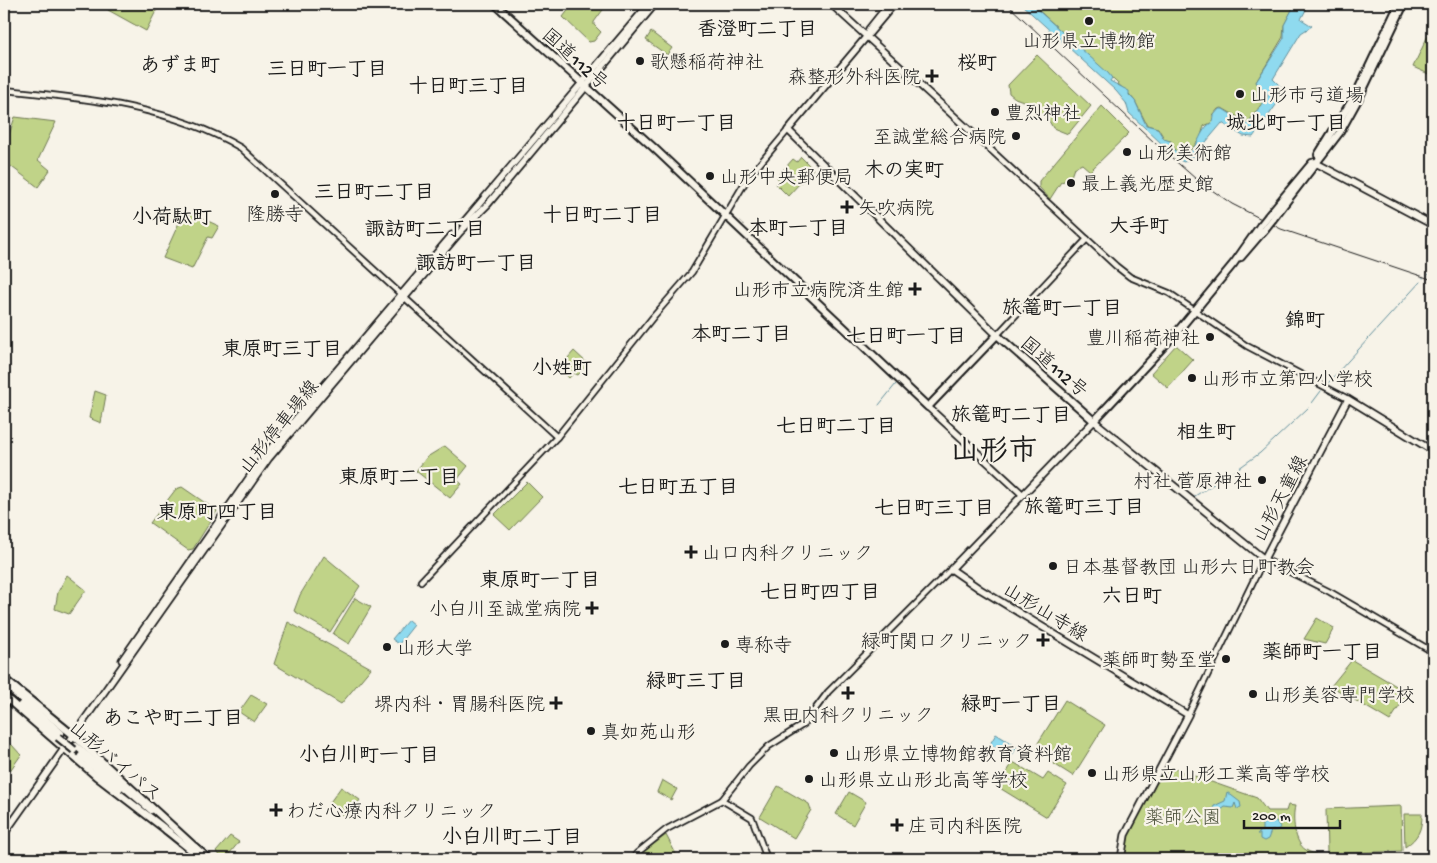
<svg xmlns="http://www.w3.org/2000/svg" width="1437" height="863" viewBox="0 0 1437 863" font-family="'Gochi Hand','Klee One',sans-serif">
<rect width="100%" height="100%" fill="#f7f3e8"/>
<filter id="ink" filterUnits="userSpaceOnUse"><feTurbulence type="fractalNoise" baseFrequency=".02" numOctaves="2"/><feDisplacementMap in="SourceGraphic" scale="10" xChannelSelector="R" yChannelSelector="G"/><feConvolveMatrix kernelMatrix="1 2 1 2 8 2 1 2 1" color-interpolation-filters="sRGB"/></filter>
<g filter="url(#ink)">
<g fill="#c0d388" stroke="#6e7852">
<path d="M110,4H156V11L146,31L108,10Z"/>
<path d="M573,4H601L605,7L594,22V25L601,32L594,41L589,42L563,17Z"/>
<path d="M1032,4H1295L1284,25L1283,37L1256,82L1267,96L1248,123L1222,108L1218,109L1213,115V122L1204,126L1200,139L1185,156L1175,151L1171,141L1165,140L1158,128L1147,125L1135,101L1129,94Z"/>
<path d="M1433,25V76L1413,67Z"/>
<path d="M651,32L672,48L667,55L646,40Z"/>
<path d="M1037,55L1091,106L1068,134L1053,128L1048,119L1032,110L1029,103L1015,98L1009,93L1008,85Z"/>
<path d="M1102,106L1129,133L1090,171L1082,164L1074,168L1070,179L1061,182L1050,199L1039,187V181Z"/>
<path d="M15,117L56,122L38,160L50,170L38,187L4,161V149Z"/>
<path d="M801,157L813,169L788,196L776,184L779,180L777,177L793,159L797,162Z"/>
<path d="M183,214H192L219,226L212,238L208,237L192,269L163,258Z"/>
<path d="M1176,345L1193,360L1168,388L1151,373Z"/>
<path d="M574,351L588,364L578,375L574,373L569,378L559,368Z"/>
<path d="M95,391L106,395L101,423L89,418Z"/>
<path d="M445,446L468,466L457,480L462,484L450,498L416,471L427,457Z"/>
<path d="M527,482L542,497L510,530L494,515Z"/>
<path d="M182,487L217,511L193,549L188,550L150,523L176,489Z"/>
<path d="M324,556L360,586L330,632L294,611L300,595Z"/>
<path d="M67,575L86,590L69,614L55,609L58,592Z"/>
<path d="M355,598L371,607L349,644L333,634Z"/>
<path d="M1317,618L1334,628L1325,644L1304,639Z"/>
<path d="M288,622L371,668L341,704L274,664Z"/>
<path d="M1352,660L1398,687L1406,696L1390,721L1331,686Z"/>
<path d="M251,695L267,704L254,722L239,712Z"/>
<path d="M1065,700L1105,725L1073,776L1054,764L1058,756L1038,743Z"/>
<path d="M11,744L21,755L9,772L4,767V752Z"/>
<path d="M1013,762L1043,780L1048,773L1067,785L1047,817L998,787Z"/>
<path d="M1163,765L1257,798L1267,811H1286L1288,805L1295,806C1292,818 1294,843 1306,850C1314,855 1325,856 1333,859H1121L1122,845Z"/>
<path d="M662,780L677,789L671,800L657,792Z"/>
<path d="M778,786L809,804L811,810L794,838L760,817Z"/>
<path d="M341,787L360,800L347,818L328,805Z"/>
<path d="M849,792L866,802L853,825L836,814Z"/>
<path d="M1401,806L1402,851L1327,854L1326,809Z"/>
<path d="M1404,814H1422C1422,830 1418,838 1405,847Z"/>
<path d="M666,835L678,858H641L639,855Z"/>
<path d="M230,836L239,842L225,859L216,852Z"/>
</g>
<g fill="#8fdaef" stroke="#618e9b">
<path d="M1021,4H1031L1108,73L1112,78L1110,81L1129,91V95L1135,101L1146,125L1157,128L1164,139L1170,141L1173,149L1183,156C1199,153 1198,128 1213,122L1214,115L1219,109H1223L1246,124L1249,123L1268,96L1256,82L1284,38V25L1295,4H1304L1308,6L1301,19L1312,26L1301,33L1273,79L1282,88L1284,94L1253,137L1243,136L1222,123L1195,155L1184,162L1179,160L1129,113L1126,103L1116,91Z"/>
<path d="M408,620L414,625L399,644L392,639Z"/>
<path d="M996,734L1017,747L1011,757L990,744Z"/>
<path d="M1227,792L1240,802L1241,807L1237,809L1235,803L1233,808L1225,807L1220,811L1212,812L1214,806L1225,801Z"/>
<path d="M1269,819L1276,821L1280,827L1278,830L1271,831L1268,839L1264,841L1260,839V834H1257L1262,831V824Z"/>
</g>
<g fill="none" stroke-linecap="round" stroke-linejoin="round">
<g stroke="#618e9b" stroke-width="1">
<path d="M1428,275L1433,271"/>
<path d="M1423,278V277"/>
<path d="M1328,383L1420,282"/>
<path d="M1312,403L1321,391"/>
<path d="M879,405L896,384"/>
<path d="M1235,471L1260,453L1308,408"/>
<path d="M1195,496L1232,472"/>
</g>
<g stroke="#1c1c1c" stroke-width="8">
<g id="minor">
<path d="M4,90C83,98 171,106 241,148L557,437"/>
<path d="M990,149L1116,266L1130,277L1169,293L1247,346L1348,399"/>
<path d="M997,335L1087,239"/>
<path d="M421,581L557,437L653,317L692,272L747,179L788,130"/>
<path d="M1188,715L1264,559L1330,592L1433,652"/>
<path d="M722,800L752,818L767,859"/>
<path d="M633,859L637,853L667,829L722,800L749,766L769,746L804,724L828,692L951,569"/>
</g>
</g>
<g stroke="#1c1c1c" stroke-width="9">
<g id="major">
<path d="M831,4L990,149"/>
<path d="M894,4L788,130L997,335"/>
<path d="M867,37L869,29L889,4"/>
<path d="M1314,162L1433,225"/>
<path d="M463,223L649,4"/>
<path d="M928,407L1023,495"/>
<path d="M122,660L265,455L452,235"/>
<path d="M4,834L269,458L460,232L488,204L655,4"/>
<path d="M1121,859L1125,835L1188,715L980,589L951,569L1094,421L1264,559L1348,399L1433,451"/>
</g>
</g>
<g stroke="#1c1c1c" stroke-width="10">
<g id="highway">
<path d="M495,4L653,147L928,407L997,335L1094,421L1177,332L1234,263L1260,226"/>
<path d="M1318,155L1357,92L1399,4"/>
<path d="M1268,216L1312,163"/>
<path d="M1273,219L1340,132L1361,94L1404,4"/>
<path d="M1241,257L1265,229"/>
<path d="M4,679L73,735L197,849"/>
<path d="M4,684L61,733"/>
<path d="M4,696L96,776L169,832"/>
<path d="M21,705L55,734"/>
<path d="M76,746L151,810"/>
<path d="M81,756L119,789"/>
<path d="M166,830L197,855"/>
<path d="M195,847L209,859"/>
</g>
</g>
<use href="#minor" stroke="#f7f3e8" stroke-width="4.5"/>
<use href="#major" stroke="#f7f3e8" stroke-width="5.5"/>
<use href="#highway" stroke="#f7f3e8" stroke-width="6"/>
<path stroke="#1c1c1c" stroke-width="1" d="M1007,4L1155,143L1196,179L1232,204L1281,229L1433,280"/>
<g stroke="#1c1c1c" stroke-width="10" stroke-linecap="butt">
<g id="highway-bridge">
<path d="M1260,226L1268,216"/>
<path d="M1265,229L1273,219"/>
<path d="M58,737L74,750"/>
</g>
</g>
<use href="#highway-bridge" stroke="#f7f3e8" stroke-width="6"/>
</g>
</g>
<g fill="#1c1c1c" stroke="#f7f3e8" stroke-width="2">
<circle cx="1089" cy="21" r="5"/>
<circle cx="640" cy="61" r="5"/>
<path d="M929.5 68.5h5v5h5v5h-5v5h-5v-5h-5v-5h5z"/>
<circle cx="1240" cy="94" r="5"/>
<circle cx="995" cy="112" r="5"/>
<circle cx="1016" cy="136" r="5"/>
<circle cx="1127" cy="152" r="5"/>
<circle cx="710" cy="176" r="5"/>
<circle cx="1071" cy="183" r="5"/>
<circle cx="275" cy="194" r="5"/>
<path d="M844.5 199.5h5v5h5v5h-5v5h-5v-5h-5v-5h5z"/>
<path d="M912.5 281.5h5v5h5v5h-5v5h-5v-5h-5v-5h5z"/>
<circle cx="1210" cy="337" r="5"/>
<circle cx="1192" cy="378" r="5"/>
<circle cx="1262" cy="480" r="5"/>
<path d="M688.5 544.5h5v5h5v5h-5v5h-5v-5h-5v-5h5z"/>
<circle cx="1053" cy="566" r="5"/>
<path d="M589.5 600.5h5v5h5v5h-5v5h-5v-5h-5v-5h5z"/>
<path d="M1040.5 632.5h5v5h5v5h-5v5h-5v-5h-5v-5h5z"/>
<circle cx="725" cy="644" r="5"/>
<circle cx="387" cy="647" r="5"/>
<circle cx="1226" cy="659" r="5"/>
<path d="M845.5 685.5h5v5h5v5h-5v5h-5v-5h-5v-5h5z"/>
<circle cx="1253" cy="694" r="5"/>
<path d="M553.5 695.5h5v5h5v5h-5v5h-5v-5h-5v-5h5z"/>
<circle cx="591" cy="731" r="5"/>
<circle cx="834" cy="753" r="5"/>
<circle cx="1092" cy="773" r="5"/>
<circle cx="809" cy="779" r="5"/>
<path d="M273.5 802.5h5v5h5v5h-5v5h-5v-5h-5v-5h5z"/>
<path d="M894.5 817.5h5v5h5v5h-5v5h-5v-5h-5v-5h5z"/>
</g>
<g text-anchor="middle" stroke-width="4.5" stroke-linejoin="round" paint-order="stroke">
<g font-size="19" fill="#1c1c1c" stroke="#f7f3e8" text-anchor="start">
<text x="1089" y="47" text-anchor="middle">山形県立博物館</text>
<text x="650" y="68">歌懸稲荷神社</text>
<text x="921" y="83" text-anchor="end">森整形外科医院</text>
<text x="1250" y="101">山形市弓道場</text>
<text x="1005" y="119">豊烈神社</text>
<text x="1006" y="143" text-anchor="end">至誠堂総合病院</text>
<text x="1137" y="159">山形美術館</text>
<text x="720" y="183">山形中央郵便局</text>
<text x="1081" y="190">最上義光歴史館</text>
<text x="858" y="214">矢吹病院</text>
<text x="275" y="220" text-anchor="middle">隆勝寺</text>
<text x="904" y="296" text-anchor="end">山形市立病院済生館</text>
<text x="1200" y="344" text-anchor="end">豊川稲荷神社</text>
<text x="1202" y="385">山形市立第四小学校</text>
<text x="1252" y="487" text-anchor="end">村社 菅原神社</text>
<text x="702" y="559">山口内科クリニック</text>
<text x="1063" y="573">日本基督教団 山形六日町教会</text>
<text x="581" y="615" text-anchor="end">小白川至誠堂病院</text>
<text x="1032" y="647" text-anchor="end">緑町関口クリニック</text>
<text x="735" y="651">専称寺</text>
<text x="397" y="654">山形大学</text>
<text x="1216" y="666" text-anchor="end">薬師町勢至堂</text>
<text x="1263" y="701">山形美容専門学校</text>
<text x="545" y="710" text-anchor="end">堺内科・胃腸科医院</text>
<text x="848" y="721" text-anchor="middle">黒田内科クリニック</text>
<text x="601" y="738">真如苑山形</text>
<text x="844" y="760">山形県立博物館教育資料館</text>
<text x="1102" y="780">山形県立山形工業高等学校</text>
<text x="819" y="786">山形県立山形北高等学校</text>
<text x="287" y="817">わだ心療内科クリニック</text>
<text x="908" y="832">庄司内科医院</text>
</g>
<g font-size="19" fill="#1c1c1c" stroke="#f7f3e8">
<text transform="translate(576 58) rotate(42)" y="7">国道112号</text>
<text transform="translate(1055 366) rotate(41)" y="7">国道112号</text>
<text transform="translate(278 426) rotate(-51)" y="7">山形停車場線</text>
<text transform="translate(1279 498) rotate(-62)" y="7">山形天童線</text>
<text transform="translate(1046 611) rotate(31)" y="7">山形山寺線</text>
<text transform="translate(116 760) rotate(40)" y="7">山形バイパス</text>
</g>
<g font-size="19" fill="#4d533c" stroke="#f7f3e8">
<text x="1183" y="823">薬師公園</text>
</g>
<g font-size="20" font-weight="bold" fill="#1c1c1c" stroke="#f7f3e8">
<text x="757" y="35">香澄町二丁目</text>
<text x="977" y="69">桜町</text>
<text x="180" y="71">あずま町</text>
<text x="327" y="75">三日町一丁目</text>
<text x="468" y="92">十日町三丁目</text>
<text x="676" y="129">十日町一丁目</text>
<text x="1286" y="129">城北町一丁目</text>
<text x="904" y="176">木の実町</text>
<text x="374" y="198">三日町二丁目</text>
<text x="602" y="221">十日町二丁目</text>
<text x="172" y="223">小荷駄町</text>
<text x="1139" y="232">大手町</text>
<text x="798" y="234">本町一丁目</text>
<text x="425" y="235">諏訪町二丁目</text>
<text x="476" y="269">諏訪町一丁目</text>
<text x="1062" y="314">旅篭町一丁目</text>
<text x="1305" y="326">錦町</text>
<text x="741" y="340">本町二丁目</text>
<text x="906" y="342">七日町一丁目</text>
<text x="282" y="355">東原町三丁目</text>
<text x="562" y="374">小姓町</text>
<text x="1011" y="421">旅篭町二丁目</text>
<text x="836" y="432">七日町二丁目</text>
<text x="1206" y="438">相生町</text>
<text x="399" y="483">東原町二丁目</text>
<text x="678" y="493">七日町五丁目</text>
<text x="1084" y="513">旅篭町三丁目</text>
<text x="934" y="514">七日町三丁目</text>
<text x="217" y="518">東原町四丁目</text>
<text x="540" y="586">東原町一丁目</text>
<text x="820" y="598">七日町四丁目</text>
<text x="1132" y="602">六日町</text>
<text x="1322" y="658">薬師町一丁目</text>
<text x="696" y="687">緑町三丁目</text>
<text x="1011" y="710">緑町一丁目</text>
<text x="173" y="724">あこや町二丁目</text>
<text x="369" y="761">小白川町一丁目</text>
<text x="512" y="843">小白川町二丁目</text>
</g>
<g font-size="29" font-weight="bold" fill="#1c1c1c" stroke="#f7f3e8">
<text x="994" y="459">山形市</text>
</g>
</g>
<rect width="1437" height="863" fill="none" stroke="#f7f3e8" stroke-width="20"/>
<rect x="10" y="10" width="1417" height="843" fill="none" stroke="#1c1c1c" stroke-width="2" filter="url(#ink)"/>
<path d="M1244 820v8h96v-8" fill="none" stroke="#1c1c1c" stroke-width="2.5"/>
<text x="1252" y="820" font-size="15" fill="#1c1c1c" stroke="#f7f3e8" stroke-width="4" paint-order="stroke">200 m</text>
</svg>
